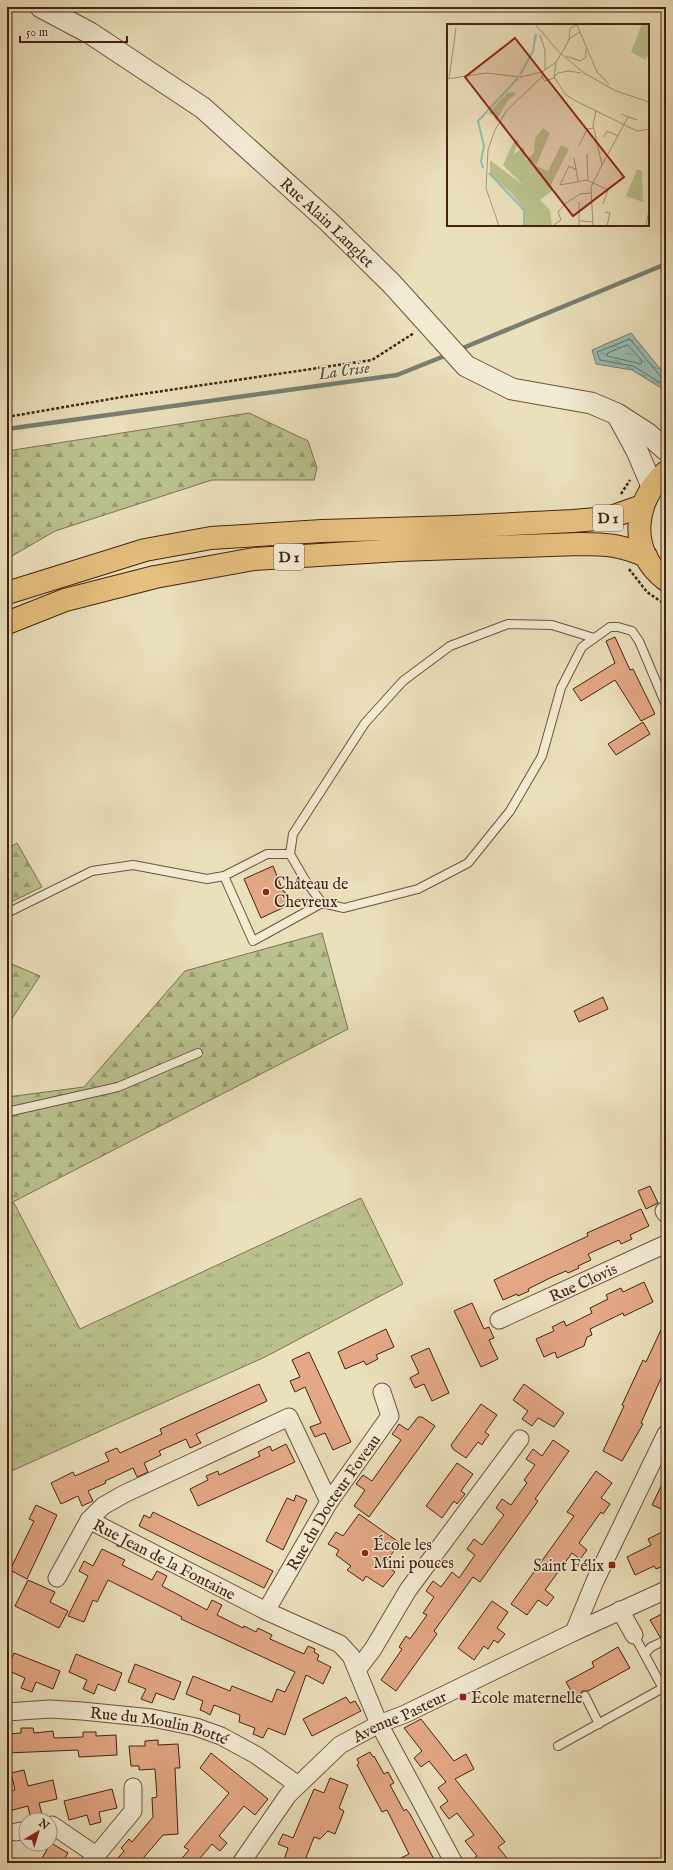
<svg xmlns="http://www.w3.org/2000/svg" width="673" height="1870" viewBox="0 0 673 1870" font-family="'IM FELL English',serif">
<defs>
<pattern id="grass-tufts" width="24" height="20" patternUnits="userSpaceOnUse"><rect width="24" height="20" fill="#bac18e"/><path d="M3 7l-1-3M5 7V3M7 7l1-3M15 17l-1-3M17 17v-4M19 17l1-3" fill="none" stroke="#999c73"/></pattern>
<pattern id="forest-firs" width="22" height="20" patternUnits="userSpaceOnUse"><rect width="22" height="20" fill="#bac18e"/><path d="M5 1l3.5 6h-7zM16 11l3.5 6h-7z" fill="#999c73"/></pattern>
<pattern id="water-ripples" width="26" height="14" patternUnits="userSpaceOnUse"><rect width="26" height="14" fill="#98bdb3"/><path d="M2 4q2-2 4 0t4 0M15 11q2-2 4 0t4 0" fill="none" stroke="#7e9990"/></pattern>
</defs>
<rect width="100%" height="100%" fill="#ebe0bc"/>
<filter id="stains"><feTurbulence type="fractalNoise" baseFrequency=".005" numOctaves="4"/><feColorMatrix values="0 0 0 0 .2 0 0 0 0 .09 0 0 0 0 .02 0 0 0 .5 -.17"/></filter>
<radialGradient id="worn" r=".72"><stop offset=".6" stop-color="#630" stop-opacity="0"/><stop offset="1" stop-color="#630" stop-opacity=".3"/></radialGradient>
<path fill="url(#grass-tufts)" stroke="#807250" d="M361,1198L403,1284L265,1357L7,1473V1205L14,1203L80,1329Z"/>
<g fill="url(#forest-firs)" stroke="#807250">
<path d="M249,413L308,441L317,468L314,480H212L55,531L7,559V451Z"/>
<path d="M17,843L42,887L7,904V849Z"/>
<path d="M322,933L348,1029L7,1205V1097L84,1087L185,971Z"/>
<path d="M7,962L40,976L7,1026Z"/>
</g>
<path fill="url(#water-ripples)" stroke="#777f73" d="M631,333L666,376V383L663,389L632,370L596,364L592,350Z"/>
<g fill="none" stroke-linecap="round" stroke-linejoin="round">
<g stroke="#6e7063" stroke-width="1">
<path d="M628,345L642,361L641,364L607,356L608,353Z"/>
<path d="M666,378L661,377L630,339L597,352L600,360L633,366L661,383L666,382"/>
</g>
<g stroke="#777f73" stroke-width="4.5">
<path d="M458,350L666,264"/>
<path d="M7,429L397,375L447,355"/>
</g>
</g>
<g fill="#e4a886" stroke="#452213">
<path d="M615,637L630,670L633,669L655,714L641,721L615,680L581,701L573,689L615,663L606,641Z"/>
<path d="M643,722L650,734L616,755L608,744Z"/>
<path d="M273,866L283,891L286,893L291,904L261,918L244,879Z"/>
<path d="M603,997L608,1009L579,1022L574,1011Z"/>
<path d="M650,1186L658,1203L646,1209L638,1191Z"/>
<path d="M641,1209L649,1226L630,1235L632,1239L621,1244L619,1240L588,1254L591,1260L578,1266L579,1268L568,1273L566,1271L552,1277L528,1289L529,1291L518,1296L517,1294L503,1300L494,1280L588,1236L587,1233Z"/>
<path d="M644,1282L653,1302L624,1316L623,1313L590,1329L592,1335L587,1337L584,1346L557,1358L555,1352L544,1357L536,1339L554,1331L552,1327L564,1321L566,1326L592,1313L590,1308L608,1299L606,1295L621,1288L623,1292Z"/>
<path d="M472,1303L484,1329L489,1327L494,1338L489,1340L498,1359L481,1367L454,1311Z"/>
<path d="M666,1319V1367L641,1423L643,1424L622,1461L603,1451L624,1406L622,1405L643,1360L646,1362Z"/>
<path d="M386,1329L394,1347L376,1355L378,1359L366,1365L364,1361L345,1369L338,1352Z"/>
<path d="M429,1348L449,1393L432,1401L424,1384L415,1388L410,1378L419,1373L411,1356Z"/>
<path d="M309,1352L351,1442L333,1450L325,1433L315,1437L310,1427L321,1423L305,1387L295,1392L290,1381L300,1377L292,1360Z"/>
<path d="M259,1384L267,1401L196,1434L201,1443L190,1448L186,1439L159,1451L161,1455L144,1463L148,1472L137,1477L133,1468L105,1481L106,1483L88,1491L93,1501L82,1506L78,1496L61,1504L51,1483L73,1472L75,1476L109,1461L105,1453L117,1448L120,1453L162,1434L160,1429Z"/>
<path d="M524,1384L564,1413L554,1427L538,1418L532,1426L522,1419L528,1411L513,1400Z"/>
<path d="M481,1404L497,1415L485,1432L489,1435L485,1440L482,1445L478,1442L466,1458L453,1449L451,1445Z"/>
<path d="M418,1417H422L435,1426L369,1517L354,1506L365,1490L356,1484L363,1475L372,1481L401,1440L392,1434L396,1429L399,1424L408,1430Z"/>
<path d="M553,1440L569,1451L535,1499L538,1501L480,1582L473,1577L434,1631L437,1634L396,1691L381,1680L402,1649L399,1647L406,1636L410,1639L427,1615L423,1613L434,1597L426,1591L433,1581L441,1587L452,1572L459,1578L475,1555L467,1549L474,1539L482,1545L504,1515L496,1508L502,1499L511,1505L527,1483L524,1480L535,1465L526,1459L533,1449L542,1456Z"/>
<path d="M286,1444L295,1462L198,1506L190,1489L208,1480L206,1476L218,1471L219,1475L260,1456L258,1452L270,1446L272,1451Z"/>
<path d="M457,1463L473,1474L461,1491L465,1494L457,1504L454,1501L442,1518L426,1506Z"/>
<path d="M596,1471L612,1483L601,1498L610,1504L603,1514L601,1512L579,1543L587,1550L580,1559L572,1553L545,1590L554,1597L547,1606L538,1600L527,1615L511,1604L574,1516L567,1512Z"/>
<path d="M666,1476V1511L652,1505Z"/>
<path d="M296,1495L307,1500L283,1550L266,1541L287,1498L294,1501Z"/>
<path d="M36,1505L57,1515L27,1579L10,1570L34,1521L29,1519Z"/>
<path d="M153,1512L273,1571L264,1588L139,1526L144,1515L150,1518Z"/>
<path d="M359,1514L400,1543L384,1564L395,1572L383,1587L366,1576L363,1581L347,1570L351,1566L336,1555L339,1550L328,1544L336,1532L343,1536Z"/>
<path d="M666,1530V1565L656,1569L654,1566L635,1575L627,1557L651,1545L648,1539Z"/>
<path d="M102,1549L125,1560L122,1565L152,1580L157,1571L167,1576L162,1586L207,1610L212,1600L222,1605L217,1615L243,1628L244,1626L256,1632L258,1628L272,1635L270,1639L304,1654L308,1646L315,1649L314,1652L319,1655L317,1660L331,1667L323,1684L306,1675L285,1735L268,1728L263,1738L253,1734L255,1728L239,1722L240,1715L214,1705L210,1715L205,1712L200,1710L203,1701L186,1694L193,1676L230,1691L232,1686L272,1702L277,1689L285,1692L295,1672L181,1619L182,1617L108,1580L97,1602L93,1600L84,1622L68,1616L88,1576L79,1571L84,1561L93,1566Z"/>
<path d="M28,1580L55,1592L50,1602L68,1611L59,1628L15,1606Z"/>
<path d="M492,1601L508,1612L497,1628L505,1634L498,1643L494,1640L488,1649L484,1646L474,1660L458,1648Z"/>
<path d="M666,1612V1635L660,1637L650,1620Z"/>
<path d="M618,1647L630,1668L588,1691H582L580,1696L575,1698L566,1682L594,1667L592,1662Z"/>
<path d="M14,1653L60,1671L53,1689L36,1682L32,1692L21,1688L25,1678L7,1670Z"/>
<path d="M76,1654L122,1673L115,1691L98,1684L94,1694L83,1689L87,1680L69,1672Z"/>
<path d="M135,1664L181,1682L174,1700L156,1693L152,1703L141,1699L146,1689L128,1682Z"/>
<path d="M346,1697L350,1703L355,1701L361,1711L312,1736L303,1719Z"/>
<path d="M421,1719L454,1761L466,1754L474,1769L455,1779L505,1842L498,1847L511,1863H468L477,1856L465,1841L474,1835L457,1813L449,1819L440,1807L448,1801L438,1788L446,1782L429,1761L421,1767L414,1758L422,1751L404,1728Z"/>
<path d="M21,1728H33L34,1733L53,1731L54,1738L83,1737V1732H96V1736L116,1735L117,1755L79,1757L78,1750L7,1753V1734L21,1733Z"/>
<path d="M158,1740V1745L178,1744L180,1768H175L178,1834L163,1835L139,1863H114L124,1851L121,1848L129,1839L132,1842L153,1817L152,1798L157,1797L155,1769L139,1770V1766H131L129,1746H145V1741Z"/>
<path d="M370,1752L373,1757L374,1756L384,1774L388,1772L394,1783L390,1785L404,1811L406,1809L410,1814L436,1863H391L409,1854L387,1810L382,1812L357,1765L359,1763L357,1759Z"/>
<path d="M211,1753L268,1799L255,1815L244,1806L219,1836L227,1843L220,1851L212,1844L196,1863H178L189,1850L184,1847L229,1793L200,1768Z"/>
<path d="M24,1770L28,1786L53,1780L57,1799L39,1803L42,1814L30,1816L28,1806L9,1811L7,1791L15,1790L11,1773Z"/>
<path d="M330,1778L348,1785L339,1808L344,1811L335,1834L328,1831L320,1839L314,1837L304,1863H283L288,1848L278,1844L283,1834L293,1838L314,1789L324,1793Z"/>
<path d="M112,1789L117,1808L99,1812L101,1822L90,1825L87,1815L69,1820L64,1801Z"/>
<path d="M51,1843L68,1853L62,1863H39Z"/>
</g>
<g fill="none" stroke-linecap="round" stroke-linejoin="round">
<g stroke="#6e523d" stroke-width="10">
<g id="service">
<path d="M594,638L552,625L508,624L450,646L403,681L365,723L293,834L290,854L305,880L322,903L344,908L418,889L468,863L510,811L542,756L561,688L582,647L610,627H618L632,631L639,641L666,705"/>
<path d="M290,854H267L224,876L253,941L322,903"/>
<path d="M7,913L92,871L133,865L207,879L224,876"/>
<path d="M7,1112L118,1087L198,1053"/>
<path d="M634,1635L666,1694"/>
<path d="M645,1654L651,1647L666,1640"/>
<path d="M585,1696L599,1724"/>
<path d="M558,1746L663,1688"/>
</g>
</g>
<g stroke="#6e523d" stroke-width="19">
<g id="minor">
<path d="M664,1211L666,1214"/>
<path id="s1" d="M499,1320L666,1244"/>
<path id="s2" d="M329,1502L289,1417L124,1494L103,1506L89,1520L266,1611L340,1644L351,1656L379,1724L454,1863"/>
<path d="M57,1578L89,1520"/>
<path d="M620,1610L634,1635"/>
<path id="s3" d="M266,1611L329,1502L390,1416L382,1392"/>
<path d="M574,1632L666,1590"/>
<path d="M357,1670L373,1649L408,1590L520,1439"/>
<path id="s4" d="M7,1712L50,1709L82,1711L152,1718L196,1727L221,1736L256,1755L298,1785"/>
<path d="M50,1826L52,1825L96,1855"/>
<path d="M16,1832L26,1830"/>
<path d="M90,1863L133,1811V1787"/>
<path id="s5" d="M241,1863L288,1795L340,1745L379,1724L405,1714L574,1632L595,1581L666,1434"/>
</g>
</g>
<g stroke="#6e523d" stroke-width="23">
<g id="tertiary">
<path id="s6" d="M41,7L90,33L203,108L328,221L392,284L466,366L512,389L591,403L617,414L648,434L666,450"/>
<path d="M618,416L637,451L652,486"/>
</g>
</g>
<g stroke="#452213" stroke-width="24">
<path id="primary" d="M666,472C633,501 628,552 666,580"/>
</g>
<g stroke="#452213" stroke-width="24">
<g id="trunk">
<path d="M7,593L145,550L211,538L322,531L455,527L573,521L608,518L642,506"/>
<path d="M7,623L65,600L155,577L254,559L399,550L580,544C607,544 621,545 646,556"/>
</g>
</g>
<g stroke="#452213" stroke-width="2.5" stroke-dasharray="3 2" stroke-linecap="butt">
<path d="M7,417L122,397L372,360L414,333"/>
<path d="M621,494L630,480"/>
<path d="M629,569L647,592L666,605"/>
</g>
<use href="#service" stroke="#f2ebd3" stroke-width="8"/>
<use href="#minor" stroke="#f2ebd3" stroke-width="17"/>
<use href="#tertiary" stroke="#f2ebd3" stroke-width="21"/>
<use href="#primary" stroke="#e6c07e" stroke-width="22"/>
<use href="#trunk" stroke="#e6c07e" stroke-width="22"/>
</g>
<g fill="#8f2418" stroke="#f2ebd3" stroke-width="1.5">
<circle cx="266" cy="892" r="4"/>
<circle cx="365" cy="1553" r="4"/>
<rect x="608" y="1561" width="8" height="8" rx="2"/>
<rect x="459" y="1693" width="8" height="8" rx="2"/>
</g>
<g text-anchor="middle" stroke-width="3" stroke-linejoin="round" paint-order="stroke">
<g fill="#f2ebd3" stroke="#795e4d" stroke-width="1">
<rect x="593" y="505" width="30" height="26" rx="3"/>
<rect x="274" y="544" width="30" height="26" rx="3"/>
</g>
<g font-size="15" font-weight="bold" fill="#452213">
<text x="608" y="523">D 1</text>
<text x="289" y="562">D 1</text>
</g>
<g font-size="16" fill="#452213" stroke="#f2ebd3">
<text dy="6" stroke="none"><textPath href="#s6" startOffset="360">Rue Alain Langlet</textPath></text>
<text dy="6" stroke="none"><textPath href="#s1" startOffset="92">Rue Clovis</textPath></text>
<text dy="6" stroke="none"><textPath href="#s3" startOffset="128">Rue du Docteur Foveau</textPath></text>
<text dy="6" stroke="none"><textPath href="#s2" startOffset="405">Rue Jean de la Fontaine</textPath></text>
<text dy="6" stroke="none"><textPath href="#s5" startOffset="221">Avenue Pasteur</textPath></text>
<text dy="6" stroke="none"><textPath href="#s4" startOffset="154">Rue du Moulin Botté</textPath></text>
</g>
<g font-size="16" fill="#452213" stroke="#f2ebd3" text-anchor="start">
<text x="274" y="889">Château de<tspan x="274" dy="18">Chevreux</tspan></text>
<text x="373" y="1550">École les<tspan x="373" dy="18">Mini pouces</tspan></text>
<text x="604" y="1571" text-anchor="end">Saint Félix</text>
<text x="471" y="1703">Ecole maternelle</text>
</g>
<g font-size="17" font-style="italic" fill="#5e5043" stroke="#f2ebd3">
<text transform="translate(344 370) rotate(-8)" y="6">La Crise</text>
</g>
</g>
<g transform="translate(447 24)">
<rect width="202" height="202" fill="#ebe0bc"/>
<path d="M114,121L122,125L103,163L106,166L93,176L103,186L105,202H78V186L64,169L43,150V136L76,161L89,142L101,147Z" fill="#bac18e"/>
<path d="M195,0H202V30L198,36L184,28ZM66,68L69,70L61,76L49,98L47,91L41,90L60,69ZM96,104L103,109L89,142L76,161L56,141L68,115L72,117L66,131L77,123L79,137L87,129L88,114ZM190,145L195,147L196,178L179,172Z" fill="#bac18e"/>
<path fill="none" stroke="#98bdb3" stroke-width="2" d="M73,51L86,27L89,10M36,144L34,137L37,122L31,97L71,54M42,149L77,186V202"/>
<path fill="none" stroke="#a99478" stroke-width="1" d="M88,0L112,28L137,49L169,67L202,78M133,8L150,48L162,60M93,11L98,26V45M119,32L133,37L139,33V25M109,38L95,48V53L98,57L107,54L109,38L116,27L123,14L133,8L130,1L123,4L122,16M107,53L119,71L129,77L190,107L202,105M107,53L111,49L121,47L134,49M0,55L39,49L74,53L95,48M2,55L9,4M174,90L190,96M157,113L160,107L171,112M132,122L140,105L147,104M140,130L141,157M127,134L131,157M155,141L181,93M130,146L122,142L113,161L140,156L161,166L156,180M132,178V202M158,188L163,189L160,202M133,197L146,198M107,201L114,196L111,188L119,179L133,170L144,169M52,202L39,164L41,126L48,106L60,86L95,53M146,202L144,163L155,141L146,101L149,86M199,202L202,186"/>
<path fill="#8f2418" fill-opacity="0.15" stroke="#8f2418" stroke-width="2" d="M68,14L177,153L126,192L18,53Z"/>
<rect width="202" height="202" fill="none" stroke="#452213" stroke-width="2"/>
</g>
<rect width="673" height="1870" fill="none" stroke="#ebe0bc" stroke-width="24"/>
<rect x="8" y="8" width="657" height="1854" fill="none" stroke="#452213" stroke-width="2"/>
<rect x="12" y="12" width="649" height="1846" fill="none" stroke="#452213"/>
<g transform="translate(38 1832) rotate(38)"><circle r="19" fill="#f2ebd3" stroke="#ad9b86"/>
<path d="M0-3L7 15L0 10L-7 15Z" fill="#8f2418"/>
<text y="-6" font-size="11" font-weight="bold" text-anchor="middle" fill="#452213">N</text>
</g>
<path d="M20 36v6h107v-6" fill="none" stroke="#452213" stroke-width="2"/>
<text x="26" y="36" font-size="12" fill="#452213" stroke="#f2ebd3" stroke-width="3" paint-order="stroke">50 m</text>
<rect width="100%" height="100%" filter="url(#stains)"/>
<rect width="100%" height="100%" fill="url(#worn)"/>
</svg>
